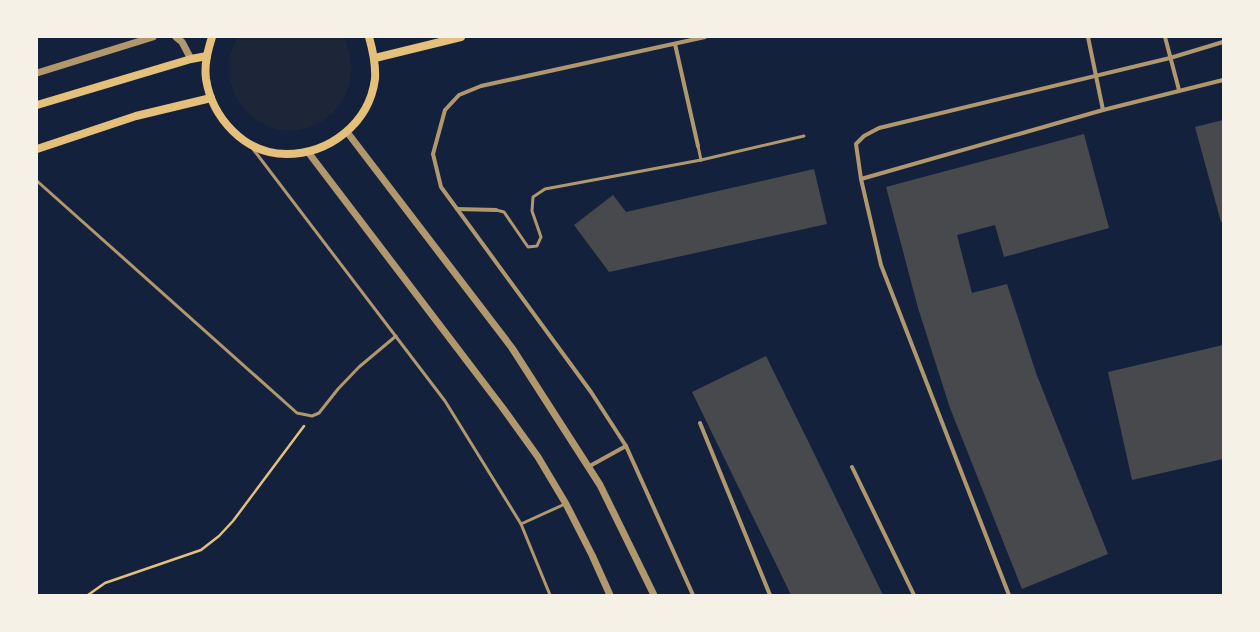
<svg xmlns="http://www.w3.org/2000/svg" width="1260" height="632" viewBox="0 0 1260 632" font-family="'Noto Sans',sans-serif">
<rect width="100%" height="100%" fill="#14213d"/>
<path fill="#1d2539" d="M238,37H343C378,100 298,163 247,112C239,104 233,94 231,83C227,68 229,51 238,37Z"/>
<g fill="#48494c">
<path d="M1223,120V222H1221L1195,127Z"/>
<path d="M1084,134L1109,228L1004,257L995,225L957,235L972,293L1007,284L1036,373L1108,554L1022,589L950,408L918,308L886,187Z"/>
<path d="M814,169L827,224L609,272L574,225L613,195L626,212Z"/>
<path d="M1223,345V459L1132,480L1108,372Z"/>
<path d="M766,356L808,441L883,595H791L776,564L692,392Z"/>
</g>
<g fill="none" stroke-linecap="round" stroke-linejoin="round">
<path stroke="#e5c07b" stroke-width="2.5" d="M88,595L105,583L201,550L219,536L233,521L304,426"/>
<g stroke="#b1986c" stroke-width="3">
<path d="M698,146L701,160"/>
<path d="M253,149L445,401L521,524L550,595"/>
<path d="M37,181L297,413L312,416L319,413L338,389L359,367L396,336"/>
<path d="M496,210L504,212L528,247L537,246L541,237L532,211L533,197L545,189L701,160L804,136"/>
<path d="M521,524L565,504"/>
</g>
<g stroke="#b1986c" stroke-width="4">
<path d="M1088,37L1103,110"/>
<path d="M1165,37L1179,90"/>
<path d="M675,44L698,146"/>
<path d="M861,179L1103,110L1223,80"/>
<path d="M457,209L496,210"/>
<path d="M700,423L770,595"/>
<path d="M588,467L626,446"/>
<path d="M852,467L914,595"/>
<path d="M693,595L626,446L591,392L441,187L433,154L445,110L459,95L481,86L705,37"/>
<path d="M1009,595L881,265L861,179L856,144L864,136L879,128L1170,58L1223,42"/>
</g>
<g stroke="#b1986c" stroke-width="7">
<path d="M176,37L182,42L191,59"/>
<path d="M37,73L153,37"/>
<path d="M347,132L512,348L600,485L654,595"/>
<path d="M308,152L502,407L538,457L566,504L592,555L610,595"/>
</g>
<g stroke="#e5c07b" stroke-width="8">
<path d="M212,37C208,50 204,64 206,79C212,117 244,154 286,154C329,154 369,124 375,79C376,64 373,51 369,37"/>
<path d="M375,58L461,37"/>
<path d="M37,105L191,59L207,56"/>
<path d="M37,149L136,116L211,98"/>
</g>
</g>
<rect width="1260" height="632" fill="none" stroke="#f6f1e7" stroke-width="76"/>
</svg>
